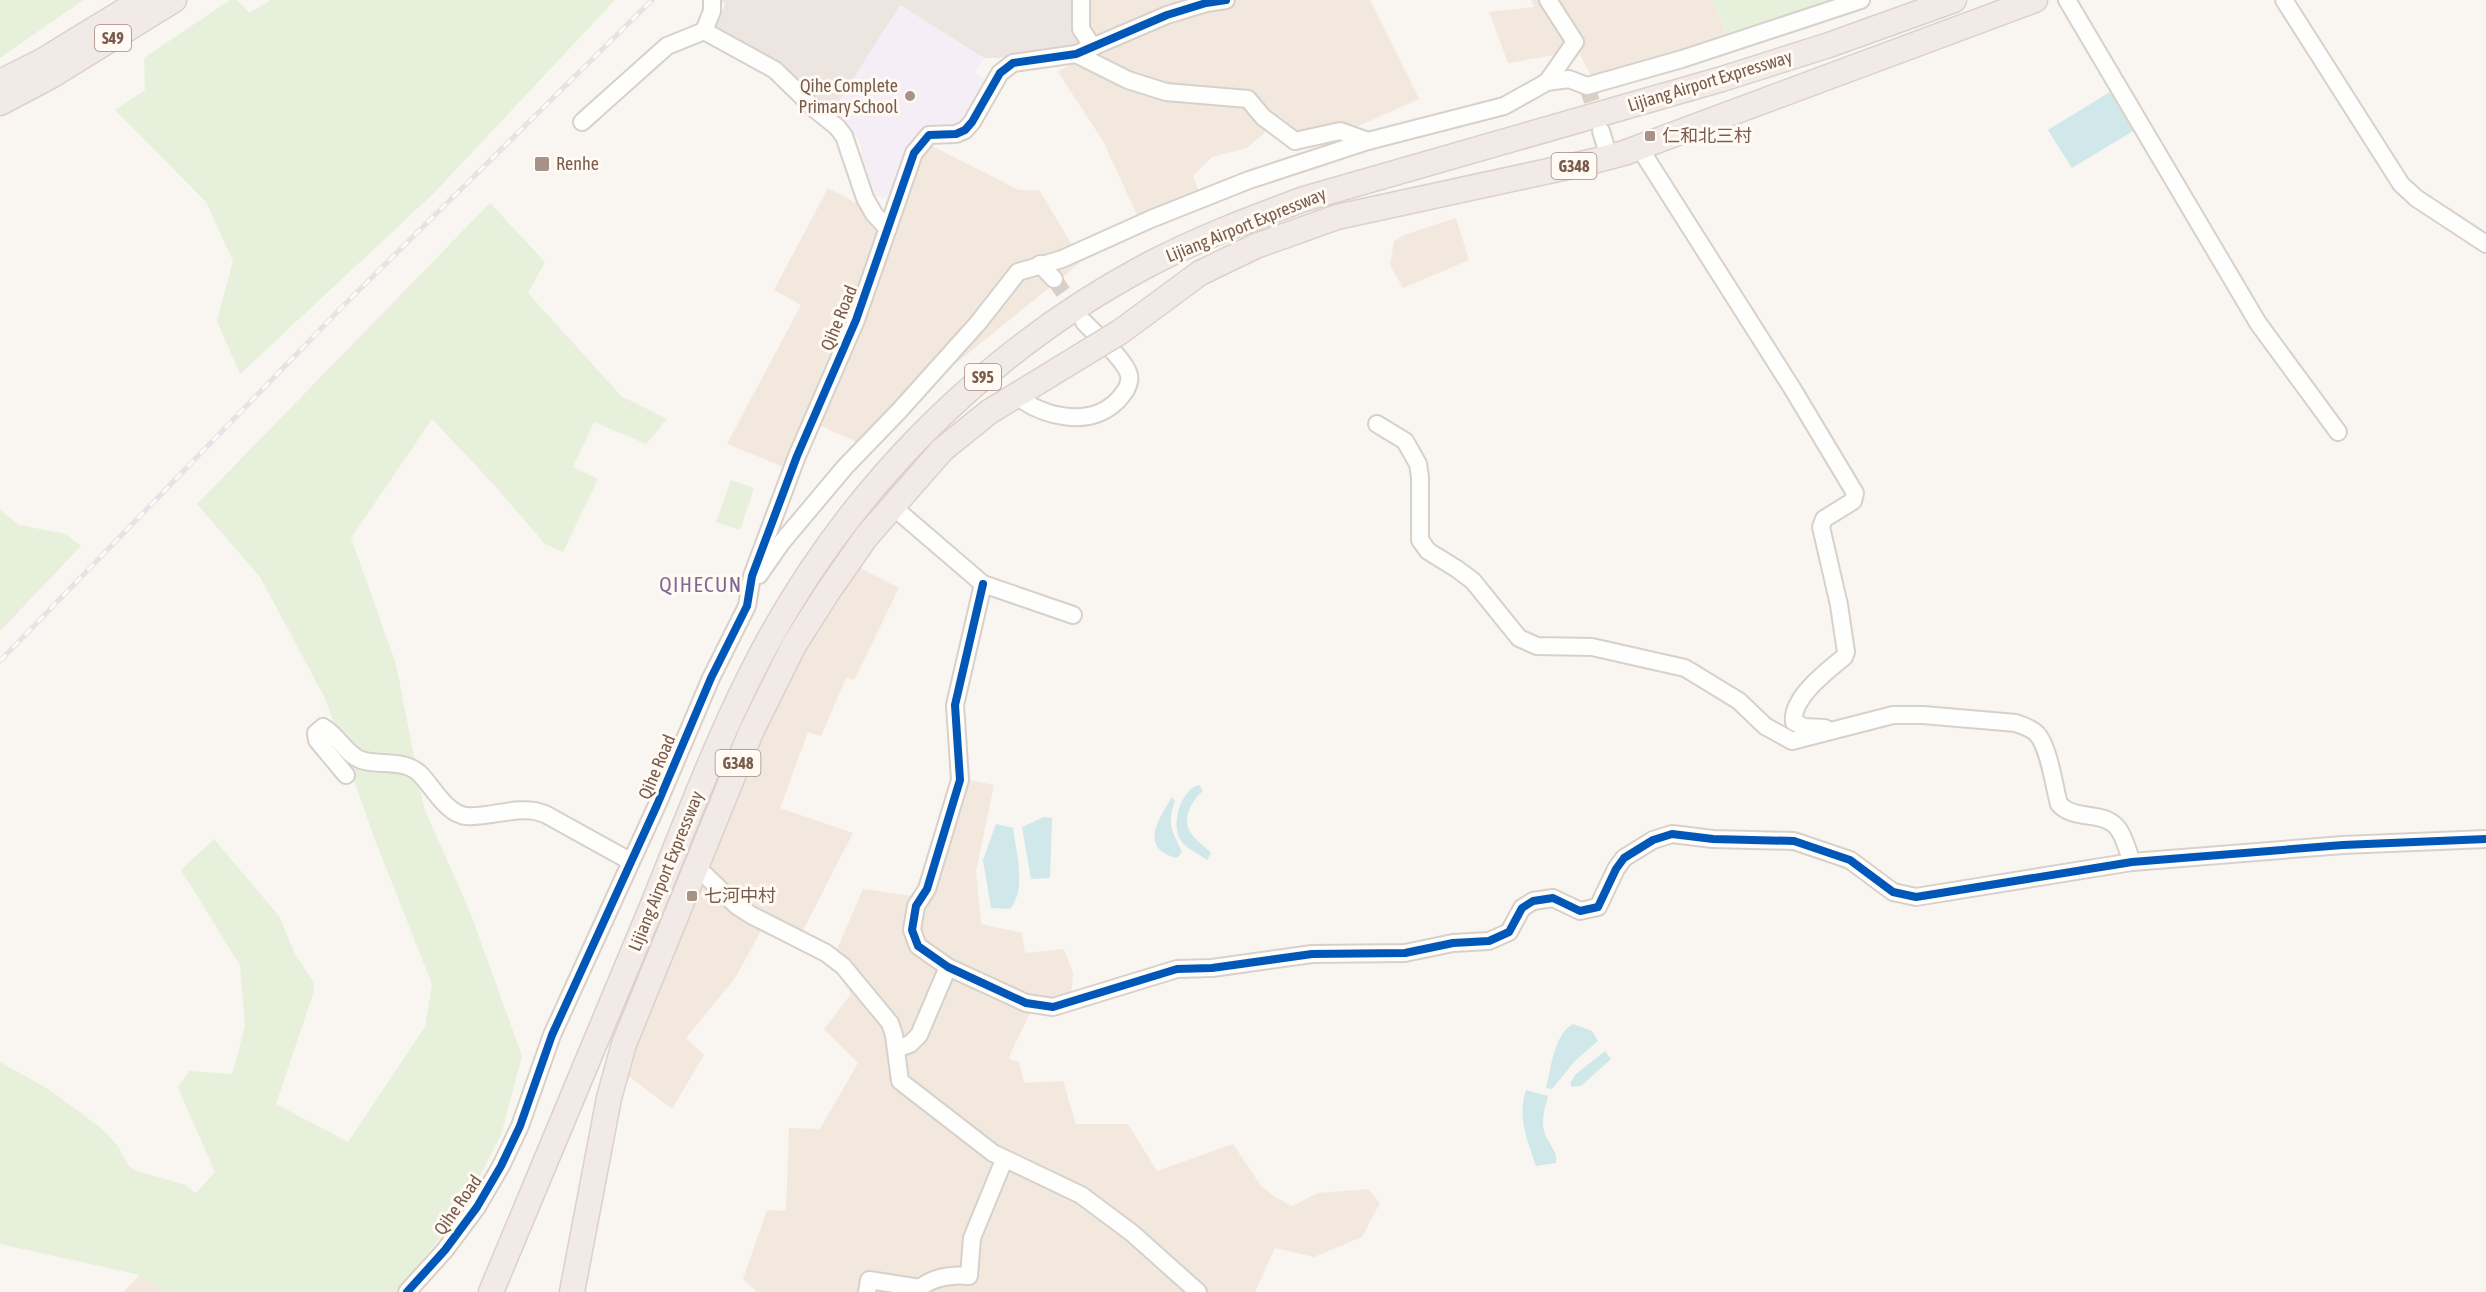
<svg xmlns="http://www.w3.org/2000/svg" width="2486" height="1292" viewBox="0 0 2486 1292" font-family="'Asap Condensed','Noto Sans SC',sans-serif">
<rect width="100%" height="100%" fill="#f9f5f0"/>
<g fill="#f2e8de">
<path d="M1073,0H1370L1419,99L1334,137L1294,148L1269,129L1247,148L1212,157L1193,176L1200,194L1139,219L1103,141L1058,72L1079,59Z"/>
<path d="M1531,0H1712L1733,48L1599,90L1578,51L1508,63L1489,12L1534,7Z"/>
<path d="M926,143L1019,190H1039L1082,261L954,365L870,448L819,425L796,472L727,444L801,305L774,290L828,188L894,223Z"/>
<path d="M1456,218L1469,260L1403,288L1390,265L1394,241L1404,235Z"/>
<path d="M854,565L899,588L854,680L846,678L821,736L808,732L780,808L853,833L796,944L763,927L735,978L686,1038L704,1055L672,1109L622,1071L761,724Z"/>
<path d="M959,778L994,785L976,871L981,924L1022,933L1025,953L1064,949L1073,973L1070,1011L1030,1013L1008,1059L1019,1062L1024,1083L1063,1081L1076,1124H1128L1157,1171L1233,1144L1261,1186L1275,1197L1292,1206L1318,1193L1368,1189L1380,1203L1362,1237L1314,1257L1275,1248L1255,1292H757L743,1279L767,1210L786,1211L789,1128L820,1129L858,1063L824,1029L851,994L831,963L863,889L913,896Z"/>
<path d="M140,1275L162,1292H123Z"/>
</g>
<path fill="#ede5e0" d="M721,0H1073L1079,43L1000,58H984L900,6L833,111L818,104L767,60L715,26L725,5Z"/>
<path fill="#f6eef6" d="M900,5L984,58L974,73L986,81L958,128L927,129L894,199L870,195L859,140L833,111Z"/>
<g fill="#e7f0db">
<path d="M0,0H83L0,58Z"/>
<path d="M230,0H237L249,13L271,0H615L434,193L240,374L217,321L233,261L206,202L115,110L145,90L144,58Z"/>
<path d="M1712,0H1839L1729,37Z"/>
<path d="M490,203L545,262L528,293L621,396L667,419L646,444L594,422L573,467L598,479L563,552L545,544L497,488L432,419L351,538L396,664L424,808L470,912L522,1056L501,1135L461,1212L396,1292H162L140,1275L0,1244V1062L48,1089L101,1128L117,1145L129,1166L136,1171L183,1184L196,1193L215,1172L178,1088L189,1071L232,1074L245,1026L240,965L181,870L214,839L279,916L295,954L313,981L314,989L312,997L276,1104L348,1142L425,1027L432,984L375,840L325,698L260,577L197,504Z"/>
<path d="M731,480L754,488L740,530L716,522Z"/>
<path d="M0,510L19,525L66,534L81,546L0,631Z"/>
</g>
<g fill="#d0e8ea">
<path d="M2110,92L2133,131L2072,168L2048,130Z"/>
<path d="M1199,785L1203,791C1192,800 1181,819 1191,833C1196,841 1205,846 1211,853L1207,860C1199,853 1185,849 1180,839C1171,824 1181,789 1199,785Z"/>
<path d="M1172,797L1175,801C1166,826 1173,831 1182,852L1177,858C1138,848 1159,819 1172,797Z"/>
<path d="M1044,817L1052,818L1050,878L1031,879L1022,827Z"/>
<path d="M996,824L1013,828C1016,852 1027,889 1010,909L991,908L983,860Z"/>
<path d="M1573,1024L1592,1031L1598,1041L1575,1061L1552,1089L1546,1088C1551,1069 1554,1034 1573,1024Z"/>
<path d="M1605,1051L1611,1059L1581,1086L1572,1087L1570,1083L1576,1074Z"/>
<path d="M1526,1090L1548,1096C1545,1108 1541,1119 1544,1131C1547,1142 1559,1153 1556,1163L1536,1166C1527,1140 1517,1117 1526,1090Z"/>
</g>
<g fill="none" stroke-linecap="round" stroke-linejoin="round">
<g stroke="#d9cfc7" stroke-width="16" stroke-dasharray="16 8" stroke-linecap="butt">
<path d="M1587,86L1599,124"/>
<path d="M1054,279L1080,316"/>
</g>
<g stroke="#d7d1cb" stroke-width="20">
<g id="minor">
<path d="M1081,0V29L1093,47"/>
<path d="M2067,0L2258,323L2338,432"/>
<path d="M2284,0L2401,184L2416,198L2486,244"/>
<path d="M704,31L712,11V0"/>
<path d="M1076,54L1128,80L1166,92L1248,99L1263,117L1295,141L1340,131L1368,141"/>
<path d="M1547,82L1575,42L1548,0"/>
<path d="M582,122L667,46L704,31L775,70L816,110L837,127L844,136L865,198L874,214L888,229"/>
<path d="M1601,131L1609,157"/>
<path d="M1639,147L1792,388L1855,493L1853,501L1824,519L1821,527L1839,605L1846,652L1844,657C1827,671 1791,698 1794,722L1804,727L1825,728"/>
<path d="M1040,264L1054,279"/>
<path d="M1015,395C1043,417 1090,429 1118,400C1124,393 1131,385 1129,375C1126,360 1094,333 1084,322"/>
<path d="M1377,424L1405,441L1418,464L1420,477V540L1428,551L1457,569L1473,581L1519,638L1537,646L1592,647L1685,668L1739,701L1765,726L1792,741L1893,715H1923L2016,723C2023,726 2032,728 2037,734C2049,747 2054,786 2059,804C2075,822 2105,809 2119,830C2125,839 2128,852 2132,862"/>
<path d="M892,506L983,584L1073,615"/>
<path d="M759,575L782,542L845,467L899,411L978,323L1018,272L1062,259L1151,219L1249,180L1368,141L1504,106L1547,82L1569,79L1587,86L1682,59L1861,0"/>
<path d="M983,584L955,705L960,780L927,889L916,906L912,930L918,946L948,967L1026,1003L1053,1007L1177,969L1212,968L1312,954L1405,953L1453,943L1489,941L1509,932L1522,908L1533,901L1553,898L1580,911L1598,907L1616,869L1624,858L1653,840L1672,834L1713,839L1794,841L1850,860L1893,892L1916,897L2132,862L2343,845L2486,839"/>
<path d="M346,775L317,740L316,733L323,727C338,735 345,754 361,760C380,766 403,759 419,773C432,785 446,814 466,816C488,818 512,807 535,811L545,814L630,861"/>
<path d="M696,866L737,906L751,915L826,953L843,966L890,1023L894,1035L900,1081L993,1153L1081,1195L1132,1233L1198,1292"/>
<path d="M896,1049L910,1044L919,1035L948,967"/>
<path d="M407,1292L445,1250L477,1207L501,1166L520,1126L552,1035L657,805L711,678L747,606L752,576L797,456L856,320L914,153L929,135L956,134L965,130L972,122L1000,73L1013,63L1076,54L1167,15L1206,3L1226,0"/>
<path d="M867,1292L869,1280L920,1288C933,1277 953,1274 969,1276L972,1238L1004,1160"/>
</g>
</g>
<g stroke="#dad1cc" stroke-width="27">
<g id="highway">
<path d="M0,82L42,61L142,0"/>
<path d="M0,103L51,76L174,0"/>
<path d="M1120,332L1200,273L1256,246L1337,217L1590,162L1624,153L2035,0"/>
<path d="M491,1292C545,1163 599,1033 653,904C688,818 720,731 764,649C850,488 985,352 1146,266C1197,239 1250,219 1304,199L1722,79L1829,45L1954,0"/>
<path d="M572,1292L609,1098L624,1044L751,732L794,645L827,593L866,537L942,450L989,412L1092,349"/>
</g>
</g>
<use href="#minor" stroke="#fefefd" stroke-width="16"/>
<use href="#highway" stroke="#f2eae7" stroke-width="24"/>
<g stroke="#e6e3e7" stroke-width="5">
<path id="rail" d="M0,661L341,308L652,0"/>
</g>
<use href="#rail" stroke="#fffaf3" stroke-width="3" stroke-dasharray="9" stroke-linecap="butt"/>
<g stroke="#dad1cc" stroke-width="27" stroke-linecap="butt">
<path id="highway-bridge" d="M1092,349L1120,332"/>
</g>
<use href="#highway-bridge" stroke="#f2eae7" stroke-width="24"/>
<g stroke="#fffaf3" stroke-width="11">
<g id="cycleway">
<path d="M983,584L955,705L960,780L927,889L916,906L912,930L918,946L948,967L1026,1003L1053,1007L1177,969L1212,968L1312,954L1405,953L1453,943L1489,941L1509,932L1522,908L1533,901L1553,898L1580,911L1598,907L1616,869L1624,858L1653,840L1672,834L1713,839L1794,841L1850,860L1893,892L1916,897L2132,862L2343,845L2486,839"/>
<path d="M407,1292L445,1250L477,1207L501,1166L520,1126L552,1035L657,805L711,678L747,606L752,576L797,456L856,320L914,153L929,135L956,134L965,130L972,122L1000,73L1013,63L1076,54L1167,15L1206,3L1226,0"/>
</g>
</g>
<use href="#cycleway" stroke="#0057b8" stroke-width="8"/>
</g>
<g fill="#a69286" stroke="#fffaf3" stroke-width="2">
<circle cx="910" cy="96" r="6"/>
<rect x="1644" y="130" width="12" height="12" rx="3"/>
<rect x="534" y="156" width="16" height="16" rx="3"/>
<rect x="686" y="890" width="12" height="12" rx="3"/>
</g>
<g text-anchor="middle" stroke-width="6" stroke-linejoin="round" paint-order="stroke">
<g fill="#fffaf3" stroke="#a28b7f" stroke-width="1.5">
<rect x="95" y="25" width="36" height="26" rx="4.5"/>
<rect x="1551.5" y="153" width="45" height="26" rx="4.5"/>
<rect x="965" y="364" width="36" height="26" rx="4.5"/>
<rect x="715.5" y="750" width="45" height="26" rx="4.5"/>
</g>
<g font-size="16" font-weight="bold" fill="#7a5c4d">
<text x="113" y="44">S49</text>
<text x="1574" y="172">G348</text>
<text x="983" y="383">S95</text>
<text x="738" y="769">G348</text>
</g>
<g font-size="18" fill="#7a5c4d" stroke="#fffaf3">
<text transform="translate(1710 81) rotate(-17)" y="6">Lijiang Airport Expressway</text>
<text transform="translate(1246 225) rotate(-22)" y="6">Lijiang Airport Expressway</text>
<text transform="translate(839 318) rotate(-68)" y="6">Qihe Road</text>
<text transform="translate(657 767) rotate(-67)" y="6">Qihe Road</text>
<text transform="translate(666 871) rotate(-68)" y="6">Lijiang Airport Expressway</text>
<text transform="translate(458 1205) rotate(-55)" y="6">Qihe Road</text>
</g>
<g font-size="18" fill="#7a5c4d" stroke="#fffaf3" text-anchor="start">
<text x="898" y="92" text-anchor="end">Qihe Complete<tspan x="898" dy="21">Primary School</tspan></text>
<text x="1662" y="142">仁和北三村</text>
<text x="556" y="170">Renhe</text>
<text x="704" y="902">七河中村</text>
</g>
<g font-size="21" letter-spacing="1.5" fill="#846695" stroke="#fffaf3">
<text x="701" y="592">QIHECUN</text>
</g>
</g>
</svg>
